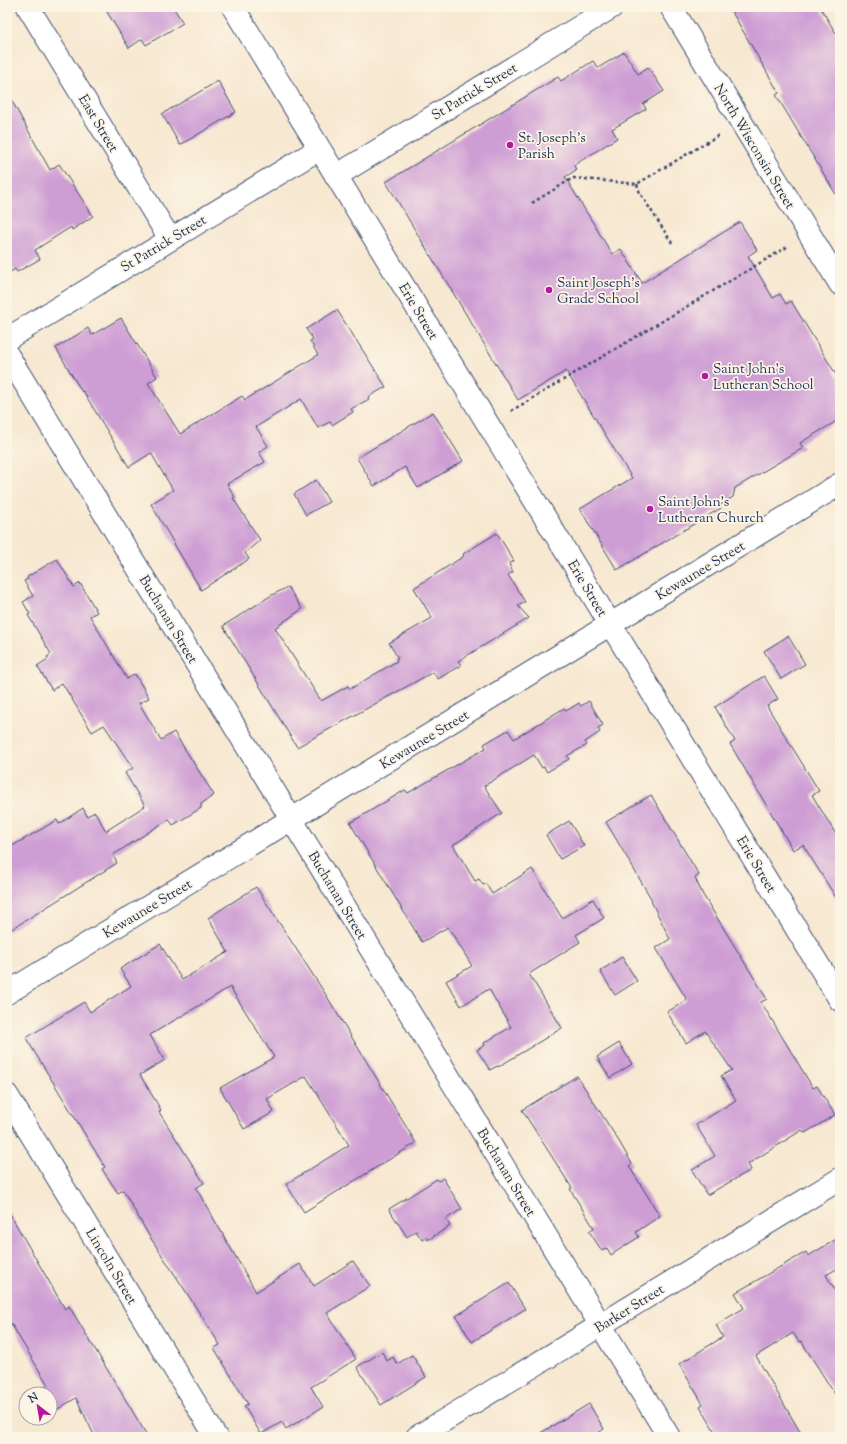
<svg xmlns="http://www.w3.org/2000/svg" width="847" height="1444" viewBox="0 0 847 1444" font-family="'Sorts Mill Goudy',serif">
<rect width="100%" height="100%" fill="#fcf5e5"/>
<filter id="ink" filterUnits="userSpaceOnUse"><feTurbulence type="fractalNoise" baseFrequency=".025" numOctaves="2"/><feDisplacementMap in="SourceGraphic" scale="8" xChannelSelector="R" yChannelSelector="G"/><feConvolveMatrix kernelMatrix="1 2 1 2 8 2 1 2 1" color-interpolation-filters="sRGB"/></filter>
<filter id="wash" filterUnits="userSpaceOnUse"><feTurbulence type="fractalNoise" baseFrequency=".012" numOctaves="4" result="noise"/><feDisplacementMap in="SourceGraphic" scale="16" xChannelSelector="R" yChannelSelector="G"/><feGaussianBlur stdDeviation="0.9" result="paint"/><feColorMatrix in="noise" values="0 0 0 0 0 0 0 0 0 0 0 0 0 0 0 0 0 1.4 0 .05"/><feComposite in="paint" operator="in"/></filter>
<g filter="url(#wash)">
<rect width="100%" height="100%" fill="#f7e8d1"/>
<g id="blocks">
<g fill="#cd9dd4">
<path d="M104,7H173L183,23L146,45L142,39L129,48Z"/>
<path d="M729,7H820L840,40V201L776,95L779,93Z"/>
<path d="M624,52L638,74L648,67L664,91L643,104L646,109L612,129L617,138L574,165L576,170L565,177L612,254L621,249L642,283L740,222L757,250L748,256L773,298L780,294L786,304L791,301L840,381V419L800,443L803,448L735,488L733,497L719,506L721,508L617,570L580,509L632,478L566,371L518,400L386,182L558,77L561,81L593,61L598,68Z"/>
<path d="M218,81L236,112L180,145L162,114Z"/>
<path d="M7,92L50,170L59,164L93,216L72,230L71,227L35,250L40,259L17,272L15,269L7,274Z"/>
<path d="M337,310L386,387L368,397L369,399L351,409L353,412L332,425L330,422L318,428L301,399L256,427L268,446L259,452L265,462L227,484L235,497L233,498L260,540L245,553L249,559L201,590L151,504L173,490L151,453L129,467L83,391L82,392L56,348L88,328L92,335L121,318L157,377L148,383L180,434L242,396L245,400L318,355L310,341L313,339L306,329Z"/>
<path d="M433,412L463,461L418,488L405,467L374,486L357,458Z"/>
<path d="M316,480L329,502L306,515L294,494Z"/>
<path d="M497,533L514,561L509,564L513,572L508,575L525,602L518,606L529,618L458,661L461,665L438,679L433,672L297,747L223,626L272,595L288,587L302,609L275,628L321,701L348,686L350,689L397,661L396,659L398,658L389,643L432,618L414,588L464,556L463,554Z"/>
<path d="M57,559L74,587L80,583L97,612L90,616L127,679L135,674L149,698L139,703L161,740L174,732L214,795L201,804V808L173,825L169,819L113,855L117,863L7,932V849L57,820L59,824L83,808L87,816L95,812L106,831L145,806L125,773L133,768L104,725L92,732L62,683L52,690L37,666L48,659L47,657L51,654L28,615L30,614L23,602L33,596L24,581L28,579L27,577Z"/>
<path d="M788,636L805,664L781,679L764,651Z"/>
<path d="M764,676L778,699L767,706L819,791L812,795L840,841V904L803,845L793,850L730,744L735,741L715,707Z"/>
<path d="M589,701L603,725L598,728L600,732L585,742L587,745L567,756L569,759L547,772L544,767L542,768L534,755L484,786L502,813L453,845L475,881L479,879L483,885L486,884L492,894L532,869L562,918L593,899L604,918L576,935L580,942L529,974L562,1028L498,1067L497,1066L490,1070L477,1050L485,1045L484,1043L511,1027L489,989L461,1006L446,981L472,966L448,927L422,942L350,823L405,790L408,793L486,748L484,744L508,730L514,739L564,708L566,711L579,703L581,706Z"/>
<path d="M651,795L699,875L695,878L703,895L767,999L761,1002L813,1088L817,1086L835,1115L805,1133L802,1130L748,1164L751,1170L707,1195L692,1170L715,1156L696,1125L736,1100L721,1076L732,1070L705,1031L686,1043L667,1012L687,1000L656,948L670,939L651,901L652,900L606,822Z"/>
<path d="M569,821L584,846L560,859L546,835Z"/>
<path d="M256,887L326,995L416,1143L304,1212L286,1184L349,1145L306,1076L267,1099L274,1112L244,1129L220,1088L274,1057L230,987L150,1035L165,1060L140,1075L161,1110L159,1112L204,1183L196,1188L256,1292L300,1264L314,1286L353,1261L370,1286L327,1313L356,1359L311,1387L323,1407L286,1429L282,1422L261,1434L244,1406L248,1404L214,1348L220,1345L181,1284L148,1234L123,1190L118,1193L102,1169L105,1167L26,1038L84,1002L90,1012L131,986L120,969L160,944L182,980L228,952L208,918Z"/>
<path d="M622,957L637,981L615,995L600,971Z"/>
<path d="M619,1043L632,1064L610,1078L597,1057Z"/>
<path d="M577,1076L620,1143L632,1164L629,1166L660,1216L636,1232L639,1237L611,1255L607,1248L602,1251L589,1231L594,1228L570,1189L572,1188L522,1110Z"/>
<path d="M443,1178L462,1209L446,1219L450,1226L428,1240L426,1237L422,1240L416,1231L407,1237L389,1209L437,1179L439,1181Z"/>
<path d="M7,1209L65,1309L69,1306L148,1437H95L76,1398L58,1409L45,1386L48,1385L7,1317Z"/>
<path d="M840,1237V1267L826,1275L840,1298V1402L801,1341L799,1342L793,1333L756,1356L803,1437H718L700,1406L703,1404L679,1364L723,1337L716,1325L744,1308L735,1293L806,1252L808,1256Z"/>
<path d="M509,1283L525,1309L472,1342L456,1316Z"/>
<path d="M382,1352L387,1361L393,1357L397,1364L412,1355L426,1377L381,1405L357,1367Z"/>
<path d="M589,1404L604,1429L592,1437H534Z"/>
</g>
</g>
</g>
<g filter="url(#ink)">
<use href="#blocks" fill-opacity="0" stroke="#3c4b6f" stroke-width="1"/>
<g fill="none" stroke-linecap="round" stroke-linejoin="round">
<g stroke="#3c4b6f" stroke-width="24">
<g id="minor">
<path d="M28,7L170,239"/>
<path d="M233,7L840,1000"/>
<path d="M671,7L840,284"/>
<path d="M336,176L612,7"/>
<path d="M7,339L319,149"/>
<path d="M7,354L669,1437"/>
<path d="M7,993L840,484"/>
<path d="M7,1095L216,1437"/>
<path d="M417,1437L840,1179"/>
</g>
</g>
<g stroke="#3c4b6f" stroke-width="2.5" stroke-dasharray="3 3" stroke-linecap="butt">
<path d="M637,184L640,193L672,243"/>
<path d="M532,203L573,178L637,184L719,135"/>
<path d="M511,411L787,247"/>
</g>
<use href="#minor" stroke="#fff" stroke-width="22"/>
</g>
</g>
<g fill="#b5179e" stroke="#fcf5e5" stroke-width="1.5">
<circle cx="510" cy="145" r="4"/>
<circle cx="549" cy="290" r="4"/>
<circle cx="705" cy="376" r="4"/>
<circle cx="650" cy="509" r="4"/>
</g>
<g text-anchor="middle" stroke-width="3.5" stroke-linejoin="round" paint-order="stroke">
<g font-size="14" fill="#1b2f5e" stroke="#fcf5e5">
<text transform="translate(474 91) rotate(-31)" y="5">St Patrick Street</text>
<text transform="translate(99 123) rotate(59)" y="5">East Street</text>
<text transform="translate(755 146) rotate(59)" y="5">North Wisconsin Street</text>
<text transform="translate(163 243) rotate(-31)" y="5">St Patrick Street</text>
<text transform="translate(419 311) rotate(59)" y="5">Erie Street</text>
<text transform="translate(700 570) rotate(-31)" y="5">Kewaunee Street</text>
<text transform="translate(588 588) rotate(59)" y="5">Erie Street</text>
<text transform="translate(169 619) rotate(59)" y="5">Buchanan Street</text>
<text transform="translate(424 739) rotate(-31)" y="5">Kewaunee Street</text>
<text transform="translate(757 864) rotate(59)" y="5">Erie Street</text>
<text transform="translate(338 895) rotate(59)" y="5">Buchanan Street</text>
<text transform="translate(147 908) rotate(-31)" y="5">Kewaunee Street</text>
<text transform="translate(507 1172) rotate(59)" y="5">Buchanan Street</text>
<text transform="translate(112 1266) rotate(59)" y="5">Lincoln Street</text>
<text transform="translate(629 1308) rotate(-32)" y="5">Barker Street</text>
</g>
<g font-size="14" fill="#1b2f5e" stroke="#fcf5e5" text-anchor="start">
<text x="518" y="142">St. Joseph's<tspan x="518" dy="16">Parish</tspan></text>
<text x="557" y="287">Saint Joseph's<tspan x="557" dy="16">Grade School</tspan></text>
<text x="713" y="373">Saint John's<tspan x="713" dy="16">Lutheran School</tspan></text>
<text x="658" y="506">Saint John's<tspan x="658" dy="16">Lutheran Church</tspan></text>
</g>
</g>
<rect width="847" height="1444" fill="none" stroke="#fcf5e5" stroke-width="24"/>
<g transform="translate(38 1406) rotate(329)"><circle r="19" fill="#fcf5e5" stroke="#a2a6af"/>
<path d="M0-3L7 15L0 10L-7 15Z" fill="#b5179e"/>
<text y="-6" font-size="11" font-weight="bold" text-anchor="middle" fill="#1b2f5e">N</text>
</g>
</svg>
